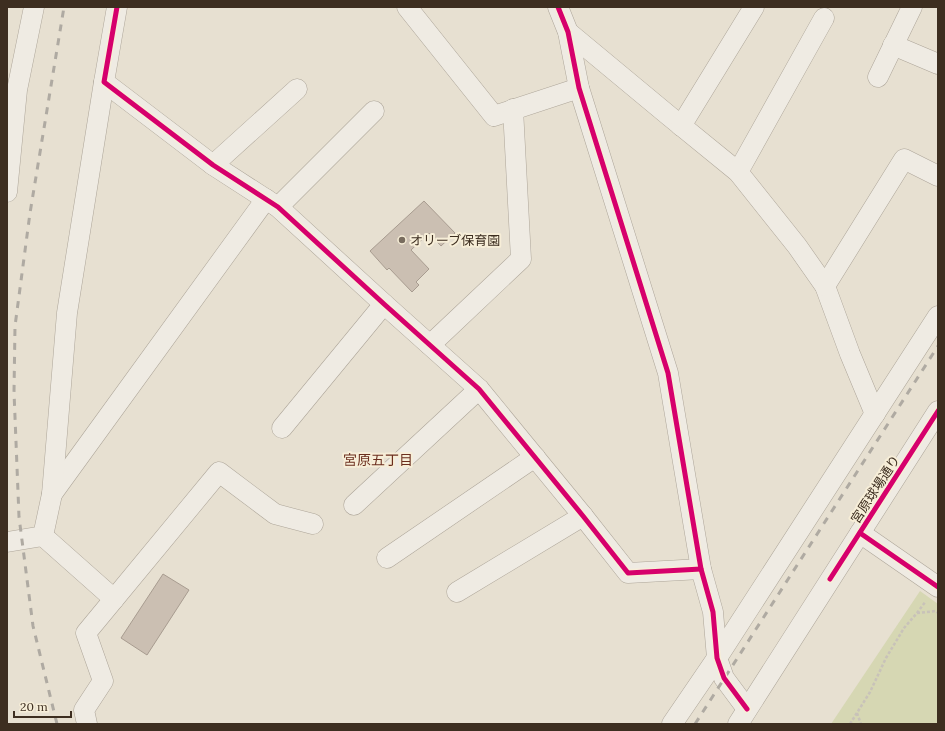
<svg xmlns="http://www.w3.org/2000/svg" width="945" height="731" viewBox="0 0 945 731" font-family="Lora,'Noto Sans JP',serif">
<rect width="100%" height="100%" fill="#e7e0d1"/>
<path fill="#d6d7b3" d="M920,591L938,604V724H831Z"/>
<g fill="#cbbfb2" stroke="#a89c90">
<path d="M424,201L455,233L441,246L429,233L411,250L429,269L416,282L419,285L412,292L389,268L387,270L370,251Z"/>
<path d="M163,574L189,590L147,655L121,638Z"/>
</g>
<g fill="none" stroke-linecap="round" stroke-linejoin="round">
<g stroke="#ada599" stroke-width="21">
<g id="minor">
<path d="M117,7L104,82L213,165L278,207L384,304L479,389L583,516L628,573L701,569"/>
<path d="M407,7L494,116L579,88"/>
<path d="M558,7L568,32L579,88L668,373L701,569L713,612L717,658L724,678L747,709"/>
<path d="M568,32L668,115L738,172L797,246L825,286L850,354L875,414"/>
<path d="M893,45L938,64"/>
<path d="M878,77L912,7"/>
<path d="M681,126L754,7"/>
<path d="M213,165L297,89"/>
<path d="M738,172L824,18"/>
<path d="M7,192L17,90L34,7"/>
<path d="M278,207L374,111"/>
<path d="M825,286L904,159L938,176"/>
<path d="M430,345L521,259L513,109"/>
<path d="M282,428L384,304"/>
<path d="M52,494L266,199"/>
<path d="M354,505L479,389"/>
<path d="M860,533L938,587"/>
<path d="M43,536L114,599"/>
<path d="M7,542L43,536L52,494L67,313L104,82"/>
<path d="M387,558L535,457"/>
<path d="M457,592L583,516"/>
<path d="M87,724L84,710L103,681L86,633L219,472L275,514L313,524"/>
<path d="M672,724L717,658L938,316"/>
<path d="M738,724L938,411"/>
</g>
</g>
<g stroke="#c8c2b9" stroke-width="2.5" stroke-dasharray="3 2" stroke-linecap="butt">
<path d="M917,613L936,611L938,613"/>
<path d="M857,713L861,724"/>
<path d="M850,724L870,692L886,658L904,628L917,613L926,601"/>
</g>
<use href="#minor" stroke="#efebe3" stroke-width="20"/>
<g stroke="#afaaa2" stroke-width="3" stroke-dasharray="7 7" stroke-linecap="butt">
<path d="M57,724L33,626L19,517L14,392L15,326L30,213L64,7"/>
<path d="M695,724L938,346"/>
</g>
<g stroke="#f7eed8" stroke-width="8">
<g id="cycleway">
<path d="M117,7L104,82L213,165L278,207L384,304L479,389L583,516L628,573L701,569"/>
<path d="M558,7L568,32L579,88L668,373L701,569L713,612L717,658L724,678L747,709"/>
<path d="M860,533L938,587"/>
<path d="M830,579L938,411"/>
</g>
</g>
<use href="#cycleway" stroke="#d6006c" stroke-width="5"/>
</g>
<circle fill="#786c5e" stroke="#f7eed8" stroke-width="1.5" cx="402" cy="240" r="4"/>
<g text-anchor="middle" stroke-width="4" stroke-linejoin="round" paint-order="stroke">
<g font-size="13" fill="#3d2e20" stroke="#f7eed8" text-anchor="start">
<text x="410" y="245">オリーブ保育園</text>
</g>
<g font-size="13" fill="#3d2e20" stroke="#f7eed8">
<text transform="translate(875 489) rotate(-57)" y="5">宮原球場通り</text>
</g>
<g font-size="14" fill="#6b2e1e" stroke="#f7eed8">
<text x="378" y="465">宮原五丁目</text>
</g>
</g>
<rect width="945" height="731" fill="none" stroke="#3d2e20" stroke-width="16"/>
<path d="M14 711v6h57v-6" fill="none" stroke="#3d2e20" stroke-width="2"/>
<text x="20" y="711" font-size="12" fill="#3d2e20" stroke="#f7eed8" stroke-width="3" paint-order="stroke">20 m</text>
</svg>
